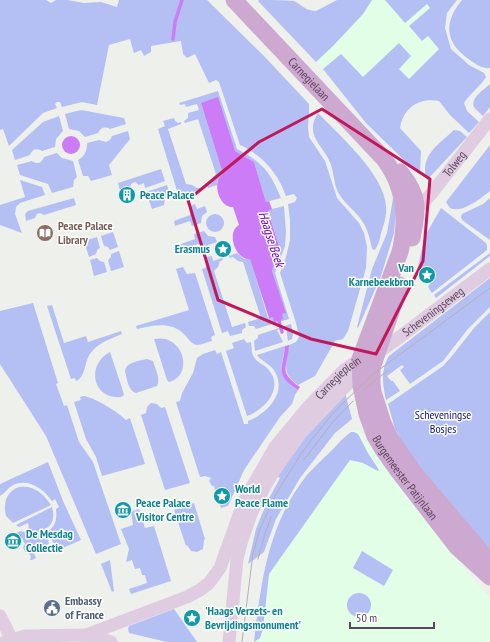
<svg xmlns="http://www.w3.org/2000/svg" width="490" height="642" viewBox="0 0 490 642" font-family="'PT Sans Narrow',sans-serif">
<rect width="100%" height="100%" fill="#eef0ec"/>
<g fill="#e2fee7">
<path d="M354,0H446L444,48L366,123L323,69L301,46Z"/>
<path d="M358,430L362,433L363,438L373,447L450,551L490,598V642H254L261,587L291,532L347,433L351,431Z"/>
</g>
<g fill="#b4bff4">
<path d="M0,0H46L51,3L56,0H67L84,3L101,2L117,7L119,0H207L263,55L309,104V112L308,127L309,137L325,161L337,198L359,223L364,233L367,247L366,268L348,331L343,339L335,341L315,376L298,385C280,372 287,364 289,345L296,342L299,337L296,323L280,273L286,257L290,240V220L288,204L295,202L297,198L294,194L286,196C278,173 262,155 240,145L219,82L216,80L209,83L195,54L187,58L183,54L181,41L151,46V52L144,56L141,50L134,53L130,39L109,45L97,105L82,102L62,107L60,102H57L55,104L57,108L43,113L9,146L3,129L0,130Z"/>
<path d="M259,0C267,0 287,0 294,1C302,5 306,11 316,11L337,0H372L363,14L333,46L316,62L258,1Z"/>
<path d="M385,0H457L447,13L445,28L451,49L469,65L484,73L486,77C480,87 470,93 464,103L467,111L479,122L469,133L450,115L439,101C419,97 403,108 400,128L421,151L420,173L406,162L366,123L323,69L341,54L363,77L399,43L411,56L399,69L409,79L439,49L428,36L422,41L409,26L430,8L427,4L405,23Z"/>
<path d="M462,0H490V68C482,69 476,64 470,60C445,43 443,23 462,0Z"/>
<path d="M490,84V107L483,116C480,113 476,110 474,107C470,98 485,89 490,84Z"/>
<path d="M218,91L237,149C262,162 270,171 281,198L266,202L254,162L235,151L201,103L223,174L217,182V185L208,188L207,186L211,184L212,178L216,174L198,119L185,123L184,121L188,118V113L199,110L197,104L186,107L185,104L180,105L179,103Z"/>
<path d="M81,110L124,118L126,124L110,129C105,126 100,128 98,133L85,137L79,131L69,129L65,114Z"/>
<path d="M318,113C339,135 384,174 386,206C387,215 384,224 381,233C380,239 378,245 375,250L372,249C370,238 367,227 360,218C353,209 343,202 338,192C334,184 334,174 331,165C325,146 303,136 318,113Z"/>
<path d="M59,116L63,131L56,139L55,147L42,151C37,148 32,149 30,155L15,160L12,150L43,122Z"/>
<path d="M174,118L175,121L178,123L181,122V124L168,129L186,184L192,185L197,188H200L201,190L192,192L193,198L188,200L184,193L178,194L158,129L165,126L163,121Z"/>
<path d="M454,130L460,131L467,137L427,180C419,156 438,145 454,130Z"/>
<path d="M128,131L130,139L109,165L112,175L91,181L88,176H83L78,160C85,156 87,151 87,143L99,140L106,142L110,140L112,136Z"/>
<path d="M490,145V191C481,198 462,214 450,208L446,202Z"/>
<path d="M57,153L62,158L73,161L77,177L74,180L73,187L52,193L48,184L20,175L17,165L32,161C37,165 42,163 44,157Z"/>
<path d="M161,169L165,181L145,188L144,183L139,185L135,182L131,184L130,188L120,191L118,183Z"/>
<path d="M20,180L42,187L45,195L20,203L16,207L15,214L22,233L0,225V205L25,197Z"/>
<path d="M167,185L170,195L165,198L164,205L152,209L146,192Z"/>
<path d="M74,198L76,205L44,215L40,213L37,214L35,218L26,221L25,214L28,211Z"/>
<path d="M490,198V240L462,220L461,217L462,214L483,204Z"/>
<path d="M393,199H394L396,212L394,233L381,276L358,328L357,327L372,269L387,233Z"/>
<path d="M195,204L197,209L205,206L207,212L202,216L201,223L192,226L190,221L175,226L174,221L190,215L191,211L190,206Z"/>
<path d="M284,206L286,232L285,246L275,273L289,319L256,329L254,326H249L248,322L261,318L243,262L238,261L233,257L230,258L229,256L237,253L244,259L250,258L268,318L285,313L272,271L280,249L268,210Z"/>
<path d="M441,208L486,243L487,246V250L432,293L428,287L431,282L429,275L424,273L416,275L425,236Z"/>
<circle cx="215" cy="223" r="9"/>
<path d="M204,231L208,236L215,237L217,242L208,245L210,250L204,252L201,245L198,244L183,249L181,244L195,239L194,234Z"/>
<path d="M113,232L118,247L110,250L108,247L104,246L101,236Z"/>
<path d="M97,237L100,248L97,250L96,254L89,257L84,241Z"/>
<path d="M119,251L124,267L111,271L108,260L111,257V254Z"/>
<path d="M490,253V256L436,298L434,295Z"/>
<path d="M212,256L213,261L222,258L223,260L220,261L218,267L214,271L232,327L245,323L246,327L242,330V333L230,336L228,331L222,333L202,269L205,268L208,265L206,257Z"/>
<path d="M97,258L100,261L104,262L107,272L94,276L90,260Z"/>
<path d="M183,267L187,274L195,273L215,335L211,337L212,341C207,342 201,345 197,345C191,344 188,338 185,335C172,321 153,325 137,329L136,326L189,310L176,269Z"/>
<path d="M490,278V307L467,330L443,361L410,384L400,370L404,367L402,365L387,376L391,381H393L400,391L386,400C383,384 380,371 389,356Z"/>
<path d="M33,303L58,383L56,384L64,406L67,405L79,442L93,462L121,544L96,554L46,436L0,364V311Z"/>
<path d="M52,305L64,343L86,336L88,342L121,331L122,334C110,339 97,343 90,354C84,362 86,377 76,381L75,378L71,379L47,306Z"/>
<path d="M490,312V549L425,479L406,450L395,429L388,404L443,366L452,356L474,328Z"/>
<path d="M291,324L293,334L292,339L288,341L286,327L277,330L283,342L255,351L254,341L258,338V335Z"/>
<path d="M154,339C160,338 167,338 172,342C187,351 188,378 169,382L167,380Z"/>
<path d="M244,339L247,343L251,342C252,347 251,353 254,357C257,363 264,364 268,369C285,387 265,410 247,416L226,351L234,348L232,343Z"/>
<path d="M285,346C282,368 275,376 298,390L295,395L292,404L280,417L244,470L228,506L221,508L214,486H212L209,481L211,478L205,476L200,477L176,402L180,401L182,393L193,373L197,358L203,354L215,350L217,354L221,352L244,424H248V421C267,414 287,393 275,372C271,364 262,362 257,355Z"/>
<path d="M110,352L123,391L124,395L121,397C92,400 86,364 110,352Z"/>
<path d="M147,359L153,361C155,368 161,379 157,386L136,393C128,391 127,379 125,371C126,362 139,361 147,359Z"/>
<path d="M345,393L352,419L335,433L300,478L276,519L264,552L248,564L256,529L267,502L280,478L277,476L300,442Z"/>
<path d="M83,396C94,397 118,412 126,420L130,418L145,464L102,476L96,457L86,439L74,402L81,400L80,397Z"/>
<path d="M151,403L157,404L161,408L165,407L190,483L165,490L141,415L146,413L147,407Z"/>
<path d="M351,432H354L358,434L368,453L379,470L378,471L363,463L350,460L269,574L263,629L260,638L254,642C261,582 268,524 307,475C313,468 320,462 327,455C335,448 342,438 351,432Z"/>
<path d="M48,462L63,501L81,540L56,551L49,531C56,525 57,518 56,509L59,507L55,499L52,501C43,488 28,478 13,485C8,488 5,493 0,496V484Z"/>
<path d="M19,487C33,485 43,493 51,505L13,523L6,516C3,503 6,492 19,487Z"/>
<path d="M194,503L205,539L204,540L203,549L197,552L191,551L187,545L186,546L174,510Z"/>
<path d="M52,507C58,527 42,535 25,530L29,527L28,523L19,527L16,525Z"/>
<path d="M139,509L145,528L154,526L171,581L131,594L129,589L147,583L145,575H142L140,568L135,569L132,560L126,562L129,549L121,529L133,525L131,512Z"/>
<path d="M21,531L33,535L47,533L49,544L33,551L36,558L32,560H30L31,556L27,552H25L23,547L25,544L22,538L18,537L16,533Z"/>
<path d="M362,551L393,570L384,586L353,568Z"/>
<path d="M110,560L114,591L112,592L101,564Z"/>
<circle cx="359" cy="605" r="12"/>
<path d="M174,609L197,642H167L129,633L128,629L129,626Z"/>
</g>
<g fill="#cc7cf6">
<path d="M218,97L235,151L254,162L266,202L269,201L272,209L268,211L280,249L272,271L286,313L282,314L283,319L274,322L273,317L269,318L250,259C235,260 226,232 239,225L233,207C219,208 211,181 223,174L201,103Z"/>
<circle cx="71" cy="145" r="9"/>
<path d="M289,345C288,367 277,371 300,387L298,390C274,375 283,369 285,346Z"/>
</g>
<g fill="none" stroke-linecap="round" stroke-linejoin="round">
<g stroke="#cc7cf6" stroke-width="3.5">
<path d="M173,39L175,22L182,0"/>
<path d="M280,317L279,321L282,332"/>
</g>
<g stroke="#dfcce1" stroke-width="13">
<path id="s1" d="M417,206L422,204L431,194L490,119"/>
<path d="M0,616L13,642"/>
<path id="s2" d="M86,635L187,597L200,590L209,583L220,568L244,501L275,447L309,406L344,370L360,359L366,357"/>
<path d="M5,642L25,636L86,635L111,642"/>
<path id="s3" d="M229,642L237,559L241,543L251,514L265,486L272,474L300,434L376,354L393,342L490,269"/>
</g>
<g stroke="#cda8d0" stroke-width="17">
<path id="s4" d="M234,0L384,159C405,187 408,219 400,252L360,359L361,386L367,414L375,436L382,448L399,472L457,547L490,577"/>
<path d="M400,172C420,196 418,209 412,238"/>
<path d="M400,285L372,368V383L373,392L383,423L390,438L415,474L490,562"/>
</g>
<g stroke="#b8aeb7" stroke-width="1">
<path d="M365,389L387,371"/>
<path d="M304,460L332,423L353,401"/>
<path d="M258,559L265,534L271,517"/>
<path d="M242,642L253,553L260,529L276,494L301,454L312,439L335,411L372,375L490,288"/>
</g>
</g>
<path fill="none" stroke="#c2185b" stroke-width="3" stroke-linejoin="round" d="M322,109L430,179L423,261L376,354L311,339L218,300L188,200L259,142Z"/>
<defs>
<g id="building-disc" transform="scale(0.9)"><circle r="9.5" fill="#0f9aa8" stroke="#fff"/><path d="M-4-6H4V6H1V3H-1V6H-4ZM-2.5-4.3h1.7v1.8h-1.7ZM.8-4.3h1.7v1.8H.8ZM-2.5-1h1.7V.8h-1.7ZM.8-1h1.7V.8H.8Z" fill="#fff"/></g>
<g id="library-disc" transform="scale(0.9)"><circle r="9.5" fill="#8d6e63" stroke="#fff"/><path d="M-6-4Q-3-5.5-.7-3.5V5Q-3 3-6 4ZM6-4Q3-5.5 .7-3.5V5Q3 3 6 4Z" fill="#fff"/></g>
<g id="sight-disc" transform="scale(0.9)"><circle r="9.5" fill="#0f9aa8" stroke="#fff"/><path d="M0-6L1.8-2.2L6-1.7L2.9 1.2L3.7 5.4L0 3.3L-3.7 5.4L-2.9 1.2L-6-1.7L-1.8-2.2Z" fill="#fff"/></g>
<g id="museum-disc" transform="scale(0.9)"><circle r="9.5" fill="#0f9aa8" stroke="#fff"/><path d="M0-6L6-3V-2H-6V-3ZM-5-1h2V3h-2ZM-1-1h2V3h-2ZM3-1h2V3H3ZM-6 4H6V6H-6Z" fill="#fff"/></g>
<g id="civic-disc" transform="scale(0.9)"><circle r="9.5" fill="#5c6f8a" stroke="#fff"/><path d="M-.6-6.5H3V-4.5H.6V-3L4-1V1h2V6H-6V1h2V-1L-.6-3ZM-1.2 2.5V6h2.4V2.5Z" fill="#fff"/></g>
</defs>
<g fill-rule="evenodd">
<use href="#building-disc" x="127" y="195"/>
<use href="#library-disc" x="45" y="233"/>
<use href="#sight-disc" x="223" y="249"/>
<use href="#sight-disc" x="427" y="275"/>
<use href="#sight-disc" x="222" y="496"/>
<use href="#museum-disc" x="123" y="510"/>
<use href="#museum-disc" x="13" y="541"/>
<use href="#civic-disc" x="52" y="608"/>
<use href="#sight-disc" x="192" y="618"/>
</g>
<g text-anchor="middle" stroke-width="3" stroke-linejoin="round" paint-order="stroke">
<g font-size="12" fill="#5a435c" stroke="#fff">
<text dy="4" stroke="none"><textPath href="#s4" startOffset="109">Carnegielaan</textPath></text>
<text dy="4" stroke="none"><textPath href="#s1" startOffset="57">Tolweg</textPath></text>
<text dy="4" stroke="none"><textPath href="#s3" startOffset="406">Scheveningseweg</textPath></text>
<text dy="4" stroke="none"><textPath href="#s2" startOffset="380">Carnegieplein</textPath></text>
<text dy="4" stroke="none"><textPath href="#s4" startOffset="561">Burgemeester Patijnlaan</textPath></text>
</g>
<g font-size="12" font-weight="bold" fill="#0d838f" stroke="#fff" text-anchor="start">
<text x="140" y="199">Peace Palace</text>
<text x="210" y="253" text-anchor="end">Erasmus</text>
<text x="414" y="272" text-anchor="end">Van<tspan x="414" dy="14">Karnebeekbron</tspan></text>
<text x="235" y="493">World<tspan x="235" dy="14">Peace Flame</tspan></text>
<text x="136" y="507">Peace Palace<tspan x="136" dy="14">Visitor Centre</tspan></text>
<text x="26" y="538">De Mesdag<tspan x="26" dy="14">Collectie</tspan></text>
<text x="205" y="615">'Haags Verzets- en<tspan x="205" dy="14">Bevrijdingsmonument'</tspan></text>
</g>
<g font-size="12" font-weight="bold" fill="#785e54" stroke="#fff" text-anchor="start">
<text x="58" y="230">Peace Palace<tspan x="58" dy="14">Library</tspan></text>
</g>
<g font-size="12" fill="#0c1285" stroke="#fff">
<text x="443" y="419">Scheveningse<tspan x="443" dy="14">Bosjes</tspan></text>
</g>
<g font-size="12" font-weight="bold" fill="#4e5e75" stroke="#fff" text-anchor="start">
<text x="65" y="605">Embassy<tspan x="65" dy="14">of France</tspan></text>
</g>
<g font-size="13" font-style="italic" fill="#7500b2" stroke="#fff">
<text transform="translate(272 239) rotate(72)" y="5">Haagse Beek</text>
</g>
</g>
<path d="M350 622v6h84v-6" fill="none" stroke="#5a435c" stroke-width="2"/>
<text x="356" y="622" font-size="12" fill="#5a435c" stroke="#ffffff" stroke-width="3" paint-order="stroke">50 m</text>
</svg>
